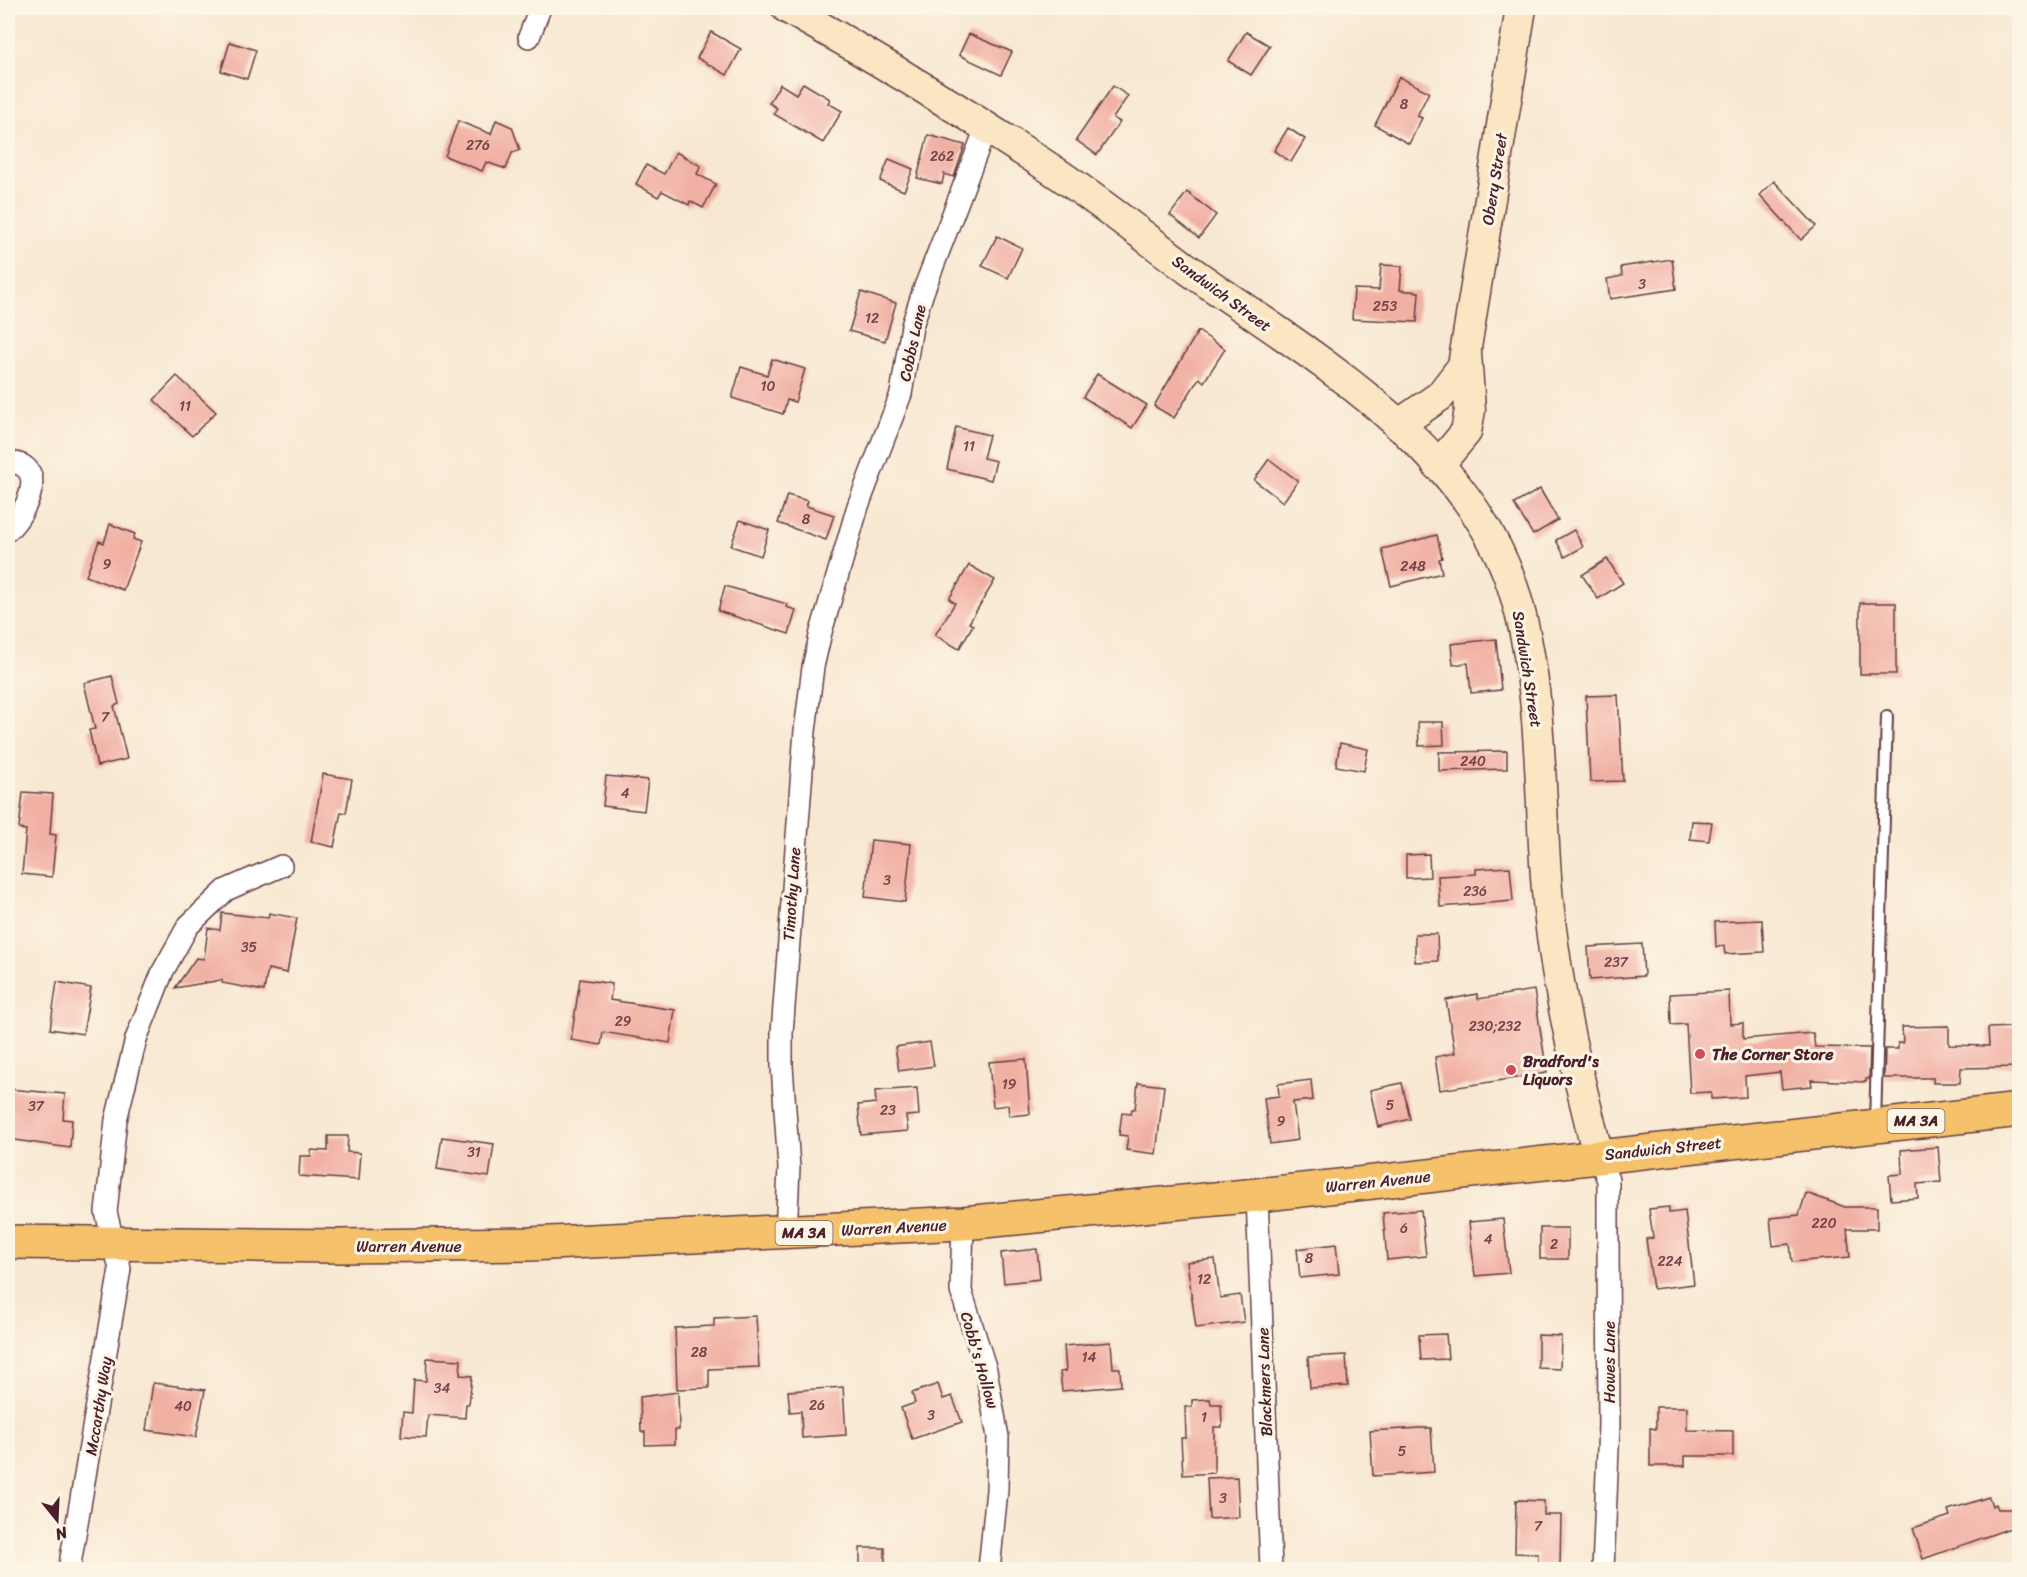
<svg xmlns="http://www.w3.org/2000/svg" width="2027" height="1577" viewBox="0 0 2027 1577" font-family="Sriracha,sans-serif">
<rect width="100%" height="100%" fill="#fcf5e5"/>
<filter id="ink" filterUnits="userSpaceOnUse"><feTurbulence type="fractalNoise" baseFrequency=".0167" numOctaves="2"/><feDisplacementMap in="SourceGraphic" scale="12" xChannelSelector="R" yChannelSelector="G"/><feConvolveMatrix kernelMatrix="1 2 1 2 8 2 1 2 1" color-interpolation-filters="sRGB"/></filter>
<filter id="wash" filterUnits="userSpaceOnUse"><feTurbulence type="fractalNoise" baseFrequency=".008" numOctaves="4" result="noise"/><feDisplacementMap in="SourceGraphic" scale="24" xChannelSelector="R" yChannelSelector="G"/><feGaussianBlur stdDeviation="1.35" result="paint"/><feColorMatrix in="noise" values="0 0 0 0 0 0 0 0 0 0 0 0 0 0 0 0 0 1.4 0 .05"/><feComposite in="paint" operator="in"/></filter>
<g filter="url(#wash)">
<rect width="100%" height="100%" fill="#f8e8d1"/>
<g id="blocks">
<g fill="#f1b0a4">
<path d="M711,32L741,49L727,75L697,58Z"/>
<path d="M1246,32L1270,46L1251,75L1228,61Z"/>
<path d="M969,34L1012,52L1001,75L959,55Z"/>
<path d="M230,42L256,50L247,79L221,71Z"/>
<path d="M1399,77L1429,92L1417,116L1422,118L1409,144L1375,125Z"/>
<path d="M803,83L830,99L828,103L842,111L823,143L774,114L777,108L769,103L780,84L796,94Z"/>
<path d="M1113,86L1128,96L1113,118L1120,122L1097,155L1076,140Z"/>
<path d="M496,120L512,127L520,150L512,153L506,169L486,162L482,171L445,156L458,121L491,134Z"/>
<path d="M1288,128L1305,139L1291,162L1274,151Z"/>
<path d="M928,135L965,145L954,177L944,174L942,184L917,178Z"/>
<path d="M676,152L701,166L697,174L716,184L703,208L690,201L689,205L662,191L658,197L636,184L646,165L664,174Z"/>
<path d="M889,159L913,169L904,191L880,181Z"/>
<path d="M1774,181L1816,226L1801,240L1760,195Z"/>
<path d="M1187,192L1216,215L1199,238L1170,215Z"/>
<path d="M997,236L1022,248L1008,278L982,266Z"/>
<path d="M1672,259L1676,289L1610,299L1607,279L1622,276L1621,267Z"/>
<path d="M1381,265L1402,266L1400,290L1419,292L1417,322L1352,319L1354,289L1379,290Z"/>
<path d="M861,292L896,303L885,341L849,331Z"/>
<path d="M1198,331L1225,349L1204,382L1199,378L1174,418L1154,406Z"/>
<path d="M772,359L805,369L795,402L787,400L783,414L732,398L741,367L767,375Z"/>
<path d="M1097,374L1147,405L1132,428L1083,397Z"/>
<path d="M177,376L216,412L192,436L154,400Z"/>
<path d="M956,427L989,435L983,458L996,461L991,480L947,469Z"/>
<path d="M1269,459L1298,481L1283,502L1254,480Z"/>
<path d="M1540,489L1558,520L1533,535L1514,504Z"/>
<path d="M787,495L808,501L806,506L834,515L826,540L778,523Z"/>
<path d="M740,520L769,530L761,556L731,546Z"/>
<path d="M110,524L135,534L133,539L141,542L123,590L86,576L99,541L104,543Z"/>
<path d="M1574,530L1583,547L1565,557L1556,540Z"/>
<path d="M1437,535L1442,558L1439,559L1442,573L1391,586L1382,549Z"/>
<path d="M1607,559L1623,583L1598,599L1582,575Z"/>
<path d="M969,565L995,580L969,623L973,625L959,649L935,635L955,603L949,599Z"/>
<path d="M725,586L787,604L786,607L796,610L789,634L718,611Z"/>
<rect x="1860" y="603" width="36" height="71"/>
<path d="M1496,639L1501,690L1471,693L1468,663L1453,665L1451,644Z"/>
<path d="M112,676L119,704L114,706L127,759L97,766L89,730L95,729L84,683Z"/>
<path d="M1618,695L1623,781L1590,782L1586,696Z"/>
<path d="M1418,722H1443L1444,745L1419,746Z"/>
<path d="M1340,743L1368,749L1364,771L1336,766Z"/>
<path d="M1507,751V769L1439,771V752Z"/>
<path d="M323,774L352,779L346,813L341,812L334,847L311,842Z"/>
<path d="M606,776L648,780L644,811L603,806Z"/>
<path d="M23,792L53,794L50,834L56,835L52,877L22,874L26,830L19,829Z"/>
<path d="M1692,821L1712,822L1709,841L1690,839Z"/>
<path d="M871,840L911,844L905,902L865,897Z"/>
<path d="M1429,854L1430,877L1406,878V855Z"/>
<path d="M1510,867L1513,901L1440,907L1438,876L1476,874V869Z"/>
<path d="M222,913L268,918L269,913L297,918L287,973L268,969L264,991L222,983V980L175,988L196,958L204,959L208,928L220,930Z"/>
<path d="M1762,920L1764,952L1725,954L1724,946L1716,947L1715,922Z"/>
<path d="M1415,934H1437L1438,961L1415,962Z"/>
<path d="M1642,944L1644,976L1590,980L1588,947Z"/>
<path d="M580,979L612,984L610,1000L675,1010L670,1043L603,1032L601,1045L571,1040Z"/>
<path d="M57,982L91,988L83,1034L50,1029Z"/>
<path d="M1534,990L1547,1073L1440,1090L1435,1057L1455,1053L1446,1000L1477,994L1478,999Z"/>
<path d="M1729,991L1730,1024L1743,1023V1039L1813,1033L1815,1047L1870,1048L1869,1079H1866V1082L1811,1080L1812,1086L1782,1089L1780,1072L1745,1076L1746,1097L1711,1099V1092L1690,1093L1686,1024L1671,1025L1670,994Z"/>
<path d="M1949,1026V1045L1989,1046L1988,1028L2016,1027V1037H2019V1067L1961,1068L1960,1083H1933V1078H1884L1885,1049H1898V1043H1903L1902,1027Z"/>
<path d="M930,1042L934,1066L899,1071L895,1047Z"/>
<path d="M1026,1059L1030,1114L1009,1116L1008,1105L993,1107L989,1062Z"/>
<path d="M1311,1080L1313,1100L1293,1102L1298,1140L1270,1144L1264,1098L1279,1096L1278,1084Z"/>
<path d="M1138,1083L1164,1086L1156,1154L1126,1150L1128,1136L1119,1135L1122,1113L1131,1114L1132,1109H1135Z"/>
<path d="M1402,1083L1410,1119L1378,1127L1370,1090Z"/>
<path d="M917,1088L919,1115L906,1116L908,1131L861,1135L858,1105L876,1103L875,1091Z"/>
<path d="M8,1089L65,1094L63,1119L72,1120L70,1148L8,1139Z"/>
<path d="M328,1136H348L347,1152L360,1153L358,1180L299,1176L300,1156H311V1150L328,1151Z"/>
<path d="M442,1137L494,1144L489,1177L437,1169Z"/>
<path d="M1938,1147L1941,1182L1917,1184L1918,1198L1891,1200L1889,1175L1902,1174L1901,1150Z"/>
<path d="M1806,1193L1845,1207H1877V1229H1847L1850,1257L1792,1262L1790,1244L1773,1246L1770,1218L1799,1215Z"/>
<path d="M1669,1207V1213L1685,1211L1694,1284L1653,1289L1646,1239L1653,1238L1649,1209Z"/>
<path d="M1421,1210L1426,1256L1387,1260L1383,1213Z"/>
<path d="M1503,1219L1509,1273L1475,1276L1469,1222Z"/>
<rect x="1540" y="1228" width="28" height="31"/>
<path d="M1336,1244L1339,1274L1300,1278L1297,1249Z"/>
<path d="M1037,1249L1040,1279L1004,1283L1001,1253Z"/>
<path d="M1215,1259L1220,1298L1240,1295L1244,1322L1196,1328L1187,1262Z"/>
<path d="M756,1316L759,1367L709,1369V1388L677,1389L675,1328L714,1326V1318Z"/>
<path d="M1446,1334L1448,1359L1421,1360L1419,1335Z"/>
<path d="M1538,1335L1561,1336L1560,1369L1538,1368Z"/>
<path d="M1111,1342L1113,1368H1120L1121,1386L1062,1391L1060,1372L1066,1371L1064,1346Z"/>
<path d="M1346,1355L1348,1386L1310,1388L1308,1357Z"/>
<path d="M427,1358L461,1360L460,1375L472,1376L469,1404H466L465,1418L428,1415L426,1437L401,1436L403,1412L412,1413L414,1380L426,1381Z"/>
<path d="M153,1383L205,1390L196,1437L146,1430Z"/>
<path d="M938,1384L943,1399L952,1396L962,1422L912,1439L901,1408L915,1403L912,1393Z"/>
<path d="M843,1387L846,1435L802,1438L801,1411L790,1412L788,1391Z"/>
<path d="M678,1392L679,1430H675V1444L645,1445V1432H641L640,1397Z"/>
<path d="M1210,1399L1211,1404H1221L1222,1427H1214V1473L1183,1475L1181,1438H1186L1185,1407H1192V1400Z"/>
<path d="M1656,1407H1687V1430L1733,1431V1456H1685V1466H1650V1428L1656,1429Z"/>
<path d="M1420,1428H1431L1434,1472L1373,1476L1370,1431Z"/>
<path d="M1237,1477L1239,1517L1209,1519L1207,1478Z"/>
<path d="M1989,1497L1992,1506L1996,1504L1998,1509H2019V1525L1923,1559L1913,1528L1950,1516L1948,1510Z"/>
<path d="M1516,1500L1544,1501V1515H1561L1560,1566L1538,1565V1554L1515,1553Z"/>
<rect x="860" y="1548" width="25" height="21"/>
</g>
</g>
</g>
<g filter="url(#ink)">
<use href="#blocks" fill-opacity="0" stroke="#643d44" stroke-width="1.5"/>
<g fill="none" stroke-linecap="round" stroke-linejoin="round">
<g stroke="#643d44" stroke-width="14">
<path id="lane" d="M1875,1123L1887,716"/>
</g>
<g stroke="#643d44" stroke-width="24">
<g id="street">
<path d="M529,37L540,8"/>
<path d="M8,462C51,464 26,513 8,530"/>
<path d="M1598,1155L1608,1180V1235L1609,1425L1603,1570"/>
<path d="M1257,1195L1271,1570"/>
<path d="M963,1223L961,1291L986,1370L998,1437L997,1490L989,1570"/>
<path d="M786,1234L789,1168L782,1066V1033L805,731L813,667L821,632L858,506L901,394L912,326L923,292L986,128"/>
<path d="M69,1570L120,1269L106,1212L116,1120L136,1039L163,971L188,926L226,890L281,866"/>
</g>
</g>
<g stroke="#643d44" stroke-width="33">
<g id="secondary">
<path d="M787,8C880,60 971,116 1060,175C1104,205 1146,238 1189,270C1307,354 1468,444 1514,591C1545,691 1538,798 1548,901C1556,987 1577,1072 1598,1155"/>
<path d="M1398,425L1440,396L1463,366L1521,8"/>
<path d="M1438,466L1466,432L1470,410L1466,353"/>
</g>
</g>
<g stroke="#643d44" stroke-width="36">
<path id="primary" d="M8,1242L338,1246L530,1244L963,1223L1257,1195L2020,1110"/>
</g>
<use href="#lane" stroke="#fff" stroke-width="10"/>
<use href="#street" stroke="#fff" stroke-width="21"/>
<use href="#secondary" stroke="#fbe6c4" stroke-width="30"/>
<use href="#primary" stroke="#f5c16b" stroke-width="33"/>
</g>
</g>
<g fill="#d1495b" stroke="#fcf5e5" stroke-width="2">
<circle cx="1700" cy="1054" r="6"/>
<circle cx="1511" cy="1070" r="6"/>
</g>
<g text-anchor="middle" stroke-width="6" stroke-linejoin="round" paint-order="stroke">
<g font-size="14" fill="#744349">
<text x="1404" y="109">8</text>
<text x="478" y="150">276</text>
<text x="942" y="161">262</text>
<text x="1642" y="289">3</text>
<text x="1385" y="311">253</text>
<text x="872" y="323">12</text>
<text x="768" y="391">10</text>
<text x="185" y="411">11</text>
<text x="969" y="451">11</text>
<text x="806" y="524">8</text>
<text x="107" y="569">9</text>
<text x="1413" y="571">248</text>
<text x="105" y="722">7</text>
<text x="1473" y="766">240</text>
<text x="625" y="798">4</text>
<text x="887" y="885">3</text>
<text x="1475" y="896">236</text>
<text x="249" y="952">35</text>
<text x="1616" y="967">237</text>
<text x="623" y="1026">29</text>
<text x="1495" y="1031">230;232</text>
<text x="1009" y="1089">19</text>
<text x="1390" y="1110">5</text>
<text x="36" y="1111">37</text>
<text x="888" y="1115">23</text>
<text x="1281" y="1126">9</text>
<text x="474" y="1157">31</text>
<text x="1824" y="1228">220</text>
<text x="1404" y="1233">6</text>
<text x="1488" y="1244">4</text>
<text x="1554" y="1249">2</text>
<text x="1309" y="1263">8</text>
<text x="1670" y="1266">224</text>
<text x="1204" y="1284">12</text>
<text x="699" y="1357">28</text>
<text x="1089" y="1362">14</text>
<text x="442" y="1393">34</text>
<text x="817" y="1410">26</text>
<text x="183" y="1411">40</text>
<text x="931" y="1420">3</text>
<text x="1204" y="1422">1</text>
<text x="1402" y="1456">5</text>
<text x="1223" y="1503">3</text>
<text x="1538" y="1531">7</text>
</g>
<g fill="#fcf5e5" stroke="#7f5f63" stroke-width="1.5">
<rect x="1887.5" y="1109" width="57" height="24" rx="4.5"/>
<rect x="775.5" y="1221" width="57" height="24" rx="4.5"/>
</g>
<g font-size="15" font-weight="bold" fill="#4a1f2b">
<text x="1916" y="1126">MA 3A</text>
<text x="804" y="1238">MA 3A</text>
</g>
<g font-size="16" fill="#4a1f2b" stroke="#fcf5e5">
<text transform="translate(1494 179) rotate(-81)" y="6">Obery Street</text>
<text transform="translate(1222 293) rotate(36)" y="6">Sandwich Street</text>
<text transform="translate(912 343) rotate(-78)" y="6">Cobbs Lane</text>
<text transform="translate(1528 669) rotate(81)" y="6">Sandwich Street</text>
<text transform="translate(791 894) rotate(-86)" y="6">Timothy Lane</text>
<text transform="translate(1663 1148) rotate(-6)" y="6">Sandwich Street</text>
<text transform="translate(1378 1181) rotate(-6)" y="6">Warren Avenue</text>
<text transform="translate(894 1227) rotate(-3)" y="6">Warren Avenue</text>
<text x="409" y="1252">Warren Avenue</text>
<text transform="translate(980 1360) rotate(74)" y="6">Cobb's Hollow</text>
<text transform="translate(1609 1362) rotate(-90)" y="6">Howes Lane</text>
<text transform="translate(1264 1382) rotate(-92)" y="6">Blackmers Lane</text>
<text transform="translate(98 1406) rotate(-81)" y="6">Mccarthy Way</text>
</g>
<g font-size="16" font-weight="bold" fill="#4a1f2b" stroke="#fcf5e5" text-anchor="start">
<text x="1712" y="1060">The Corner Store</text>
<text x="1523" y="1067">Bradford's<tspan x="1523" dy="18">Liquors</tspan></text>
</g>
</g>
<rect width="2027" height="1577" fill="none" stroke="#fcf5e5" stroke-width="30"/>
<g transform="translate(57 1520) rotate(162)" stroke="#fcf5e5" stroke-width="4.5" paint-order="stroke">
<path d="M0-4.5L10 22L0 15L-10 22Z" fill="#4a1f2b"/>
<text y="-9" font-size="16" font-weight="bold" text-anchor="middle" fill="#4a1f2b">N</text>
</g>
</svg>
